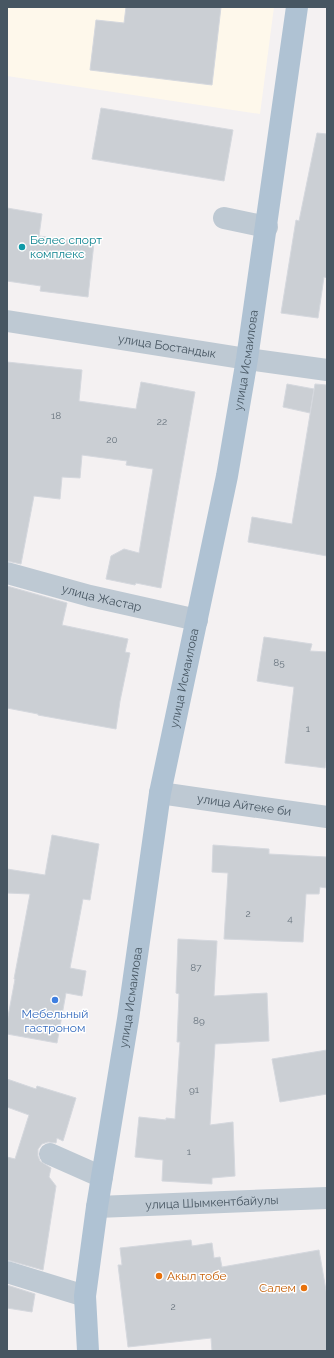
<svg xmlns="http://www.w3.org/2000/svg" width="334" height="1358" viewBox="0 0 334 1358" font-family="Raleway,sans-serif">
<rect width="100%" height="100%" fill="#f4f1f2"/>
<path fill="#fef8eb" d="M7,7H274L260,114L7,76Z"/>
<g fill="#cbcfd4" stroke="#d5d8de">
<path d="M126,7H221L212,85L90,70L96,20L124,23Z"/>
<path d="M101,108L233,130L224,181L92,159Z"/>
<path d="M317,133L327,134V278L324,277L318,318L281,313L296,220L299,221Z"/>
<path d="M7,208L42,214L39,236L94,243L88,297L40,291L41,286L7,281Z"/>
<path d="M7,362L82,370L79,401L136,409L141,382L195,392L161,588L136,583L135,585L106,579L111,556L124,549L139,553L153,469L126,465L127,461L82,455L80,478L62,477L60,499L34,496L21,564L7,561Z"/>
<path d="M287,384L314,389L310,413L283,407Z"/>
<path d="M315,384L327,385V556L248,542L252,517L292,524Z"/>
<path d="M7,586L67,603L62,625L128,639L125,652L130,653L120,701L116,729L38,715V714L7,708Z"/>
<path d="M264,637L312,644L310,651L327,652V755L325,768L285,763L294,687L257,681Z"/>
<path d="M52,835L99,844L90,900L83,899L70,968L86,971L82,996L66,993L57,1043L7,1034V1022L15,979H14L30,894L7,893V869L45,875Z"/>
<path d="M213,845L269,849V854L327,857V888L320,887L319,894H306L303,942L224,939L228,873L212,872Z"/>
<path d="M178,939L217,941L214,996L267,993L269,1041L215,1044L210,1125L233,1122L235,1176L212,1178V1184L162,1181L163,1160L135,1157L139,1117L166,1120V1118L175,1119L180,1042H177L179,994L176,993Z"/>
<path d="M327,1050V1094L280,1102L272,1059Z"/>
<path d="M7,1079L36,1089L37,1086L76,1098L63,1141L57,1138L56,1143L48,1142L42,1144L38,1149V1156L40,1161L51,1168L49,1177L56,1186L43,1270L7,1260V1157L15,1159L29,1115L7,1107Z"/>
<path d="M191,1240L192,1246L212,1243L214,1258L220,1257L222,1267L319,1250L327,1296V1351H212L211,1338L128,1347L118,1265H122L120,1248Z"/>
<path d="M7,1285L35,1294L32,1312L7,1308Z"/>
</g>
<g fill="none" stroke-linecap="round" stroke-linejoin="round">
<g stroke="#bec9d3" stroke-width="22">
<path d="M224,218L267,227"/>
<path id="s1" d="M7,321L247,359L327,370"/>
<path id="s2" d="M7,573L90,596L197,620"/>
<path id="s3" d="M160,793L327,817"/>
<path d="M50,1154L102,1177"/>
<path id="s4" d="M97,1207L327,1198"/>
<path d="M7,1272L85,1296"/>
</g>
<path stroke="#afc2d3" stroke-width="22" id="s5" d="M88,1351L85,1296L97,1207L128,1019L160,793L227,476L247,359L297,7"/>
</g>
<circle fill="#0f9aa8" stroke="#fff" stroke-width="1.5" cx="22" cy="247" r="4"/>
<circle fill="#3f7fe0" stroke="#fff" stroke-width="1.5" cx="55" cy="1000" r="4"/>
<g fill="#e8710a" stroke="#fff" stroke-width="1.5">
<circle cx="159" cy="1276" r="4"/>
<circle cx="304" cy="1288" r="4"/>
</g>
<g text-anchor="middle" stroke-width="3" stroke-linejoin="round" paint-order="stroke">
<g font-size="10" fill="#68747e">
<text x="56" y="419">18</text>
<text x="162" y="425">22</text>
<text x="112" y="443">20</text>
<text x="279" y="666">85</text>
<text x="308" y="732">1</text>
<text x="248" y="917">2</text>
<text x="290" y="922">4</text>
<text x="196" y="971">87</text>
<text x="199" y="1024">89</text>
<text x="194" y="1093">91</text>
<text x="189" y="1155">1</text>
<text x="173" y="1310">2</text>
</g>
<g font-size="12" fill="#0d838f" stroke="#fff" text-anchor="start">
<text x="30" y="244">Белес спорт<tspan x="30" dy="14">комплекс</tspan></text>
</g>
<g font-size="12" fill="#475662" stroke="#fff">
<text dy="4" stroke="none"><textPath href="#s1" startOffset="162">улица Бостандык</textPath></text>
<text dy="4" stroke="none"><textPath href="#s5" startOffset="1005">улица Исмаилова</textPath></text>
<text dy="4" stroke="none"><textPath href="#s2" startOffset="98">улица Жастар</textPath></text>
<text dy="4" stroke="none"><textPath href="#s5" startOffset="681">улица Исмаилова</textPath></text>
<text dy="4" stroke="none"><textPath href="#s3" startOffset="85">улица Айтеке би</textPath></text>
<text dy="4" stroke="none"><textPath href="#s5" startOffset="357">улица Исмаилова</textPath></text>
<text dy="4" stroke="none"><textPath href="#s4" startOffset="115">улица Шымкентбайулы</textPath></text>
</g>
<g font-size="12" fill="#366cbe" stroke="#fff">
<text x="55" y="1018">Мебельный<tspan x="55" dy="14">гастроном</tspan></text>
</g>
<g font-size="12" fill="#c56008" stroke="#fff" text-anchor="start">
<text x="167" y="1280">Акыл тобе</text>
<text x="296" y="1292" text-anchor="end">Салем</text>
</g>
</g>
<rect width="334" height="1358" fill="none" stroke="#475662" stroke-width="16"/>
</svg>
